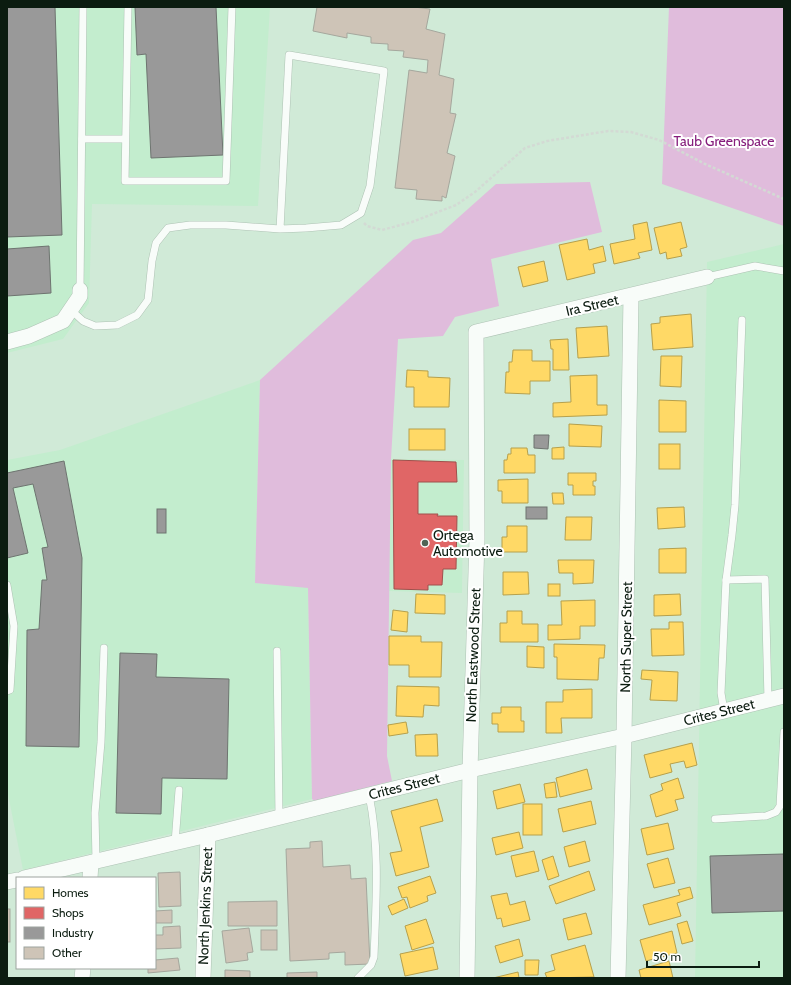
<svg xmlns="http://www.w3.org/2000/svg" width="791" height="985" viewBox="0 0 791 985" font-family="Cabin,sans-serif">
<rect width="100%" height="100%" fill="#d0ead7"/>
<g fill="#c3edce">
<path d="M7,7H270L258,206L92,204L89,303L63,339L7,353Z"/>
<path d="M784,244V978H695L707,262Z"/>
<path d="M260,380L255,583L308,587L312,799L23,870L7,789V460L60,450Z"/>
<path d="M391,459L464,460L462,593L388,591Z"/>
</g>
<g fill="#e0bcdc">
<path d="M669,7H784V226L662,184Z"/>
<path d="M590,182L602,232L491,259L499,306L455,317L443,336L398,339L391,459L387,756L392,781L315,801L312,799L308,588L255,583L260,380L413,240L441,233L496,184Z"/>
</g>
<g fill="#ffd966" stroke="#b6a04c">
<path d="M647,222L652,250L638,253L640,258L614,264L610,244L635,239L633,225Z"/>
<path d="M681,222L687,247L680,249L682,256L667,259L666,252L660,254L654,228Z"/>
<path d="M587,239L589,250L603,246L606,261L593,264L595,273L567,280L559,245Z"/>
<path d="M544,261L548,281L523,287L518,267Z"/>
<path d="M691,314L693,347L653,350L651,324L660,323V317Z"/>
<path d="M607,326L609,356L578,358L576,328Z"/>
<path d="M568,339L569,370H553V349H551L550,340Z"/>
<path d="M513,350H532V361H550V381H530V394L505,393L506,372H509V362H512Z"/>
<path d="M661,356H682L681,387L660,386Z"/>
<path d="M407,370L428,371V377L450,378L449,407H414V387H406Z"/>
<path d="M597,375V405H607V415L553,417V403L571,402L570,376Z"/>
<path d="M659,400L686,401V432H659Z"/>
<path d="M569,424L602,426L601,447L569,446Z"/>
<rect x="409" y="429" width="36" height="21"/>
<rect x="659" y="444" width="21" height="25"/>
<path d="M564,447V459H552V448Z"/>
<path d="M511,448H527L528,455H535V473H504V460H507L508,454H511Z"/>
<path d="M568,473H596V481H593V486H595V495H573V485H568Z"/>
<path d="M528,479V503H502V491H498V480Z"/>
<path d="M552,493H563L564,504H553Z"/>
<path d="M684,507L685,527L658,529L657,508Z"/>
<path d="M566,517H592L591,540H565Z"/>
<path d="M507,526H527V552H502V537H507Z"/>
<path d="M686,548V573H659V549Z"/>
<path d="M558,560H594L593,583L573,584V573H559Z"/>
<path d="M503,572H528L529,594L503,595Z"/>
<rect x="548" y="584" width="12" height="12"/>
<path d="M416,594L445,595V614L415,613Z"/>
<path d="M680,594L681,615L654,616V595Z"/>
<path d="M595,600V626H580V639L548,640V625H562L561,601Z"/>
<path d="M393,610L408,612L407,632L391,630Z"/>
<path d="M507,611H522V624H538V642H500V623H507Z"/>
<path d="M669,622H683L684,655L652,656L651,629H669Z"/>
<path d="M389,636H421V642H442L441,677H409V665H389Z"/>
<path d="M554,644L605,645L604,658H599L598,680L557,679V657H554Z"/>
<path d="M527,646L544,647V668L527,667Z"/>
<path d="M642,670L678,672L677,701L650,700L652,680L641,679Z"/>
<path d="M397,686L439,687V706L424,705L423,717L396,716Z"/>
<path d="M592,689V718H561L562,733H546V702H563V690Z"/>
<path d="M501,707H521V721H524V732H498V724H492V713H501Z"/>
<path d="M406,722L408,733L389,736L388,725Z"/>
<path d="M437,734L438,756H416L415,735Z"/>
<path d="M692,743L697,765L686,768L684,761L670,764L672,772L650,778L644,755Z"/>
<path d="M587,769L592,789L560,797L556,778Z"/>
<path d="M678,778L684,798L675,800L678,810L656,817L650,795L663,790L661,784Z"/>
<path d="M555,782L557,797L546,798L544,784Z"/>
<path d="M520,784L525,802L497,809L493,791Z"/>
<path d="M437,799L443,821L420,827L429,867L396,876L390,853L402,851L391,811Z"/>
<path d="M591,801L596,824L563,832L558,809Z"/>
<rect x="523" y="804" width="19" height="31"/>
<path d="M668,823L674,849L647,855L641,829Z"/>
<path d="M519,832L523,848L496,855L492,838Z"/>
<path d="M585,841L590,861L569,867L564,847Z"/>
<path d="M534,851L539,871L516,877L511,856Z"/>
<path d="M553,856L559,876L548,880L542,860Z"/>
<path d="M668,858L675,883L654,888L647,864Z"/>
<path d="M589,871L595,890L556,904L549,886Z"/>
<path d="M430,876L436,893L427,896L428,901L410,908L407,897L402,898L398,887Z"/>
<path d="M690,887L693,898L677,903L681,916L649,925L643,905L680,895L678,890Z"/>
<path d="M507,893L510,905L525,901L530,920L503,927L501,918L497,919L491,896Z"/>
<path d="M404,899L408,908L392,915L388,906Z"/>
<path d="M586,913L592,934L568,940L563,919Z"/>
<path d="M426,919L434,943L412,950L405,926Z"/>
<path d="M687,921L693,941L682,944L677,924Z"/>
<path d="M672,931L677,953L646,961L640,940Z"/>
<path d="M519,939L523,956L500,963L495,946Z"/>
<path d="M585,945L594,977L547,978L545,973L555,970L551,955Z"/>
<path d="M433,947L438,969L405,976L400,954Z"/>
<path d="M525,960H539L538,975H525Z"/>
<path d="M669,961L673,978H641L639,970Z"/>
<path d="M518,972L519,978H493Z"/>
</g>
<path fill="#e06666" stroke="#a0504c" d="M393,460L456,462L457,482H418V514H438L437,516H457L456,569H443L442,585H428V590L394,589Z"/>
<g fill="#999" stroke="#6e7470">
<path d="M7,7H55L62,235L7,237Z"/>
<path d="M135,7H216L223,155L151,158L146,54L137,55Z"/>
<path d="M49,246L51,293L7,296V249Z"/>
<path d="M534,435H549L548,449L534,448Z"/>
<path d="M64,461L82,558L79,747L26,746L27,630L39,629L42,580H47L42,548L48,547L33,484L13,488L28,553L7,558V473Z"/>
<rect x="526" y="507" width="21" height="12"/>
<rect x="157" y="509" width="9" height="24"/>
<path d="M120,653L157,654L156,677L229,679L227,779L162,778L161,814L116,813Z"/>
<path d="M784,854V911L712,913L710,856Z"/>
</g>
<g fill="#cec4b7" stroke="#a5a79d">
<path d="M317,7H414L430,9L426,29L445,34L439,75L454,79L450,113L456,114L447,153L455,156L446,198L442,196V201L416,199L417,190L395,188L409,70L427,73L428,60L403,57L404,51L388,50V44L371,43V37L347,33V38L313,31Z"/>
<path d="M322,841L323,867L350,865L351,879L366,878L370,964L345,965V952L329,953V959L290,961L286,849L310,848V842Z"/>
<path d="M180,872L181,906L159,907L158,873Z"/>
<path d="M277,901V926H228V902Z"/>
<rect x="7" y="909" width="3" height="33"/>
<path d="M172,910V923H155V911Z"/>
<path d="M180,926L181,948L155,949V935H163V927Z"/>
<path d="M249,928L253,952L247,953L248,960L226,963L222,931Z"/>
<rect x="261" y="930" width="16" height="20"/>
<path d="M178,958L180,970L148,973V968H155V960Z"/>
<path d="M225,970L250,971V978H225Z"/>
<path d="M317,972V978H287V973Z"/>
</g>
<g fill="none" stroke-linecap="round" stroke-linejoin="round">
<g stroke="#aec2b4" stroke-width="8">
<g id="service">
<path d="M128,7L125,181H226L232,7"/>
<path d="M82,139H125"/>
<path d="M707,277L755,266L784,271"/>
<path d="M80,290L83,7"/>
<path d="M71,310L83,321L95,326L117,325L137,315L148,300L152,261L156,243L168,228L190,225H226L280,229L306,228L341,225L361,213L370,186L384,71L289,55L280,229"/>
<path d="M742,320L735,505L732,535L726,580L765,579L768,700"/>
<path d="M7,585L14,626L10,690L7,691"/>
<path d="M277,651L279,817"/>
<path d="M724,711L721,693L726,580"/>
<path d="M715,819L766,816L776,812L780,806L784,732"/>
<path d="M175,843L179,790"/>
<path d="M96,861L95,813L101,742L104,648"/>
<path d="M358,978L371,965L374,957C376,903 380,847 369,795"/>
</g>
</g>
<g stroke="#aec2b4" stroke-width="16">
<g id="minor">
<path d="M7,342L29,336L63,321L80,296V290"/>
<path d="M24,878L208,835L470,770L624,736L784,696"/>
<path d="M90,878L91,863"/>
<path d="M7,882L17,880"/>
<path d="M82,978L83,968"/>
<path d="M203,978L208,835"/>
<path d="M467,978L470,770L477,539L476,332L707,277"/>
<path d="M618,978L624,736L631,296"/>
</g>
</g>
<path stroke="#d3dad4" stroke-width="2.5" stroke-dasharray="3 2" stroke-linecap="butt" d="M364,223L367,226L382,230L412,222L456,205L475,192L525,148L547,141L608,131L631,132L659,140L705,164L784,199"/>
<use href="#service" stroke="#f8fcf9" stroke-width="7"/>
<use href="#minor" stroke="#f8fcf9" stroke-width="15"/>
</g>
<circle fill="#506456" stroke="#fff" stroke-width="1.5" cx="425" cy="543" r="4"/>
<g text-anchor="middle" stroke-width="4" stroke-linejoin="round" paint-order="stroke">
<g font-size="14" fill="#861d7c" stroke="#fff">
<text x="724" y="146">Taub Greenspace</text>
</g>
<g font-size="14" fill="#0b1c10" stroke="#fff">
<text transform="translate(592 305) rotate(-13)" y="5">Ira Street</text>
<text transform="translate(626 637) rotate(-89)" y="5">North Super Street</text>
<text transform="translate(473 655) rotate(-88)" y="5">North Eastwood Street</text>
<text transform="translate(719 712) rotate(-14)" y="5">Crites Street</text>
<text transform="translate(404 786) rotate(-14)" y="5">Crites Street</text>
<text transform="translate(205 906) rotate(-88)" y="5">North Jenkins Street</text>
</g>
<g font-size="14" fill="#0b1c10" stroke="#fff" text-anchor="start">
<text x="433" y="540">Ortega<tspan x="433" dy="16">Automotive</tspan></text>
</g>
</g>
<rect width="791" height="985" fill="none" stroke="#0b1c10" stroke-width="16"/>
<rect x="16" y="877" width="140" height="92" fill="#ffffff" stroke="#9da49f"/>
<rect x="24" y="887" width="20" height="12" fill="#ffd966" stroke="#9da49f"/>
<text x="52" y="897" font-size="12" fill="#0b1c10">Homes</text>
<rect x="24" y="907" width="20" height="12" fill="#e06666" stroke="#9da49f"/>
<text x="52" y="917" font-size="12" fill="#0b1c10">Shops</text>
<rect x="24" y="927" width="20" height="12" fill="#999999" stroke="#9da49f"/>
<text x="52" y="937" font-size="12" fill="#0b1c10">Industry</text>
<rect x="24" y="947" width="20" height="12" fill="#cec4b7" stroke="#9da49f"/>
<text x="52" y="957" font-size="12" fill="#0b1c10">Other</text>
<path d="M647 961v6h112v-6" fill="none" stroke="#0b1c10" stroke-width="2"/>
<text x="653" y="961" font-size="12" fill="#0b1c10" stroke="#ffffff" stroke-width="3" paint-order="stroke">50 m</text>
</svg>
